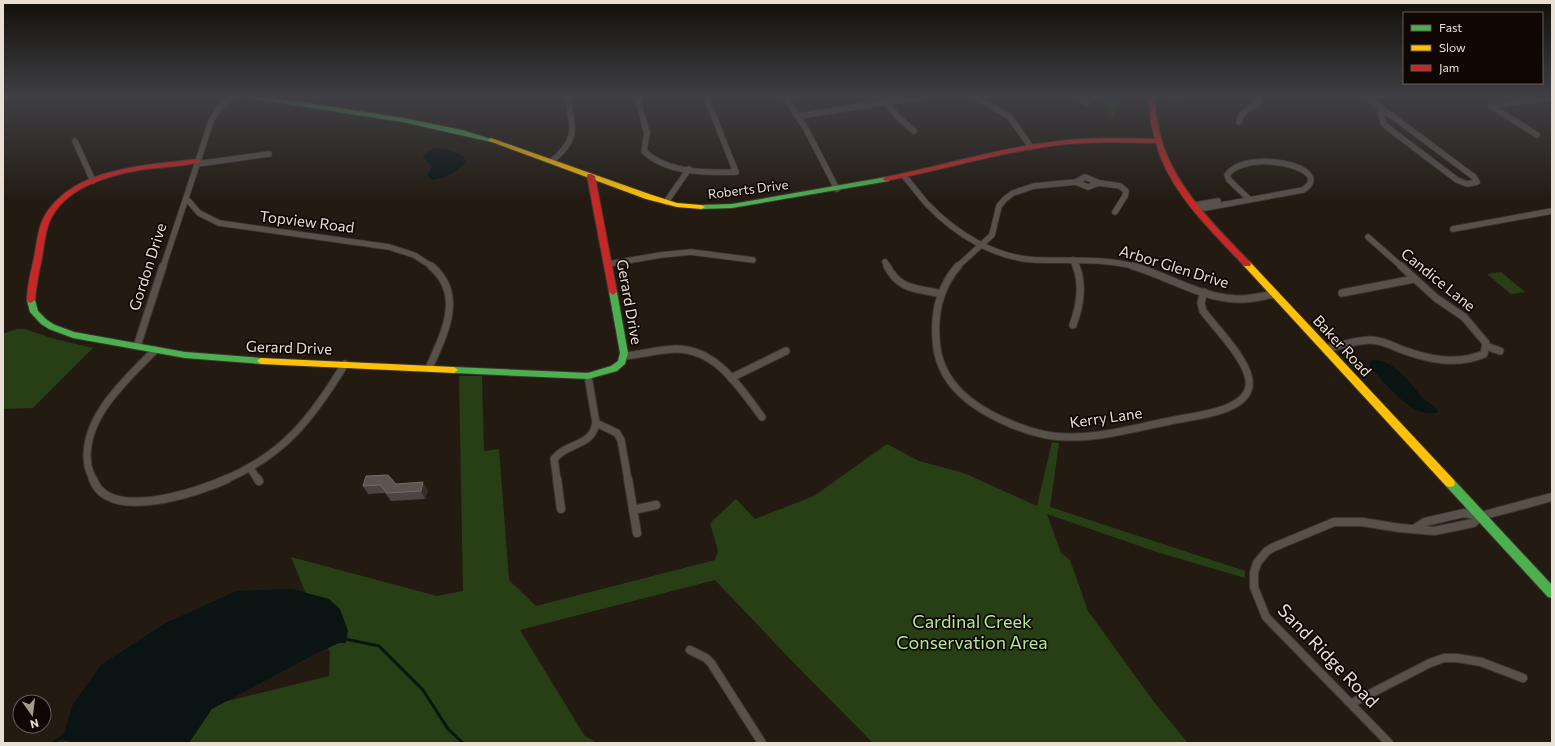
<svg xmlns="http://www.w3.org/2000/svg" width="1555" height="746" viewBox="0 0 1555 746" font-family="Commissioner,sans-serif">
<rect width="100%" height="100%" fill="#231b12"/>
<g fill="#283f15">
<path d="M1092,97H1123L1111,119L1112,115Z"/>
<path d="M1501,272L1525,292L1511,294L1487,274Z"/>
<path d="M17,329H25L51,338L93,348L33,408L3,409V334Z"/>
<path d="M459,376H482L484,451L499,449L509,580L536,606L715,560L718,551L710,523L736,499L755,519L814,496L887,444L919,461L964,473L1037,506L1052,442L1059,443L1050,507L1245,571V578L1157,552L1047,514L1061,553L1070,560L1088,611L1154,702L1188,743H873L791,660L715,580L520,630L584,735L596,743H59L329,676L330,653L291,557L437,596L463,591Z"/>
</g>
<g fill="#091413">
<path d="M434,148L446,149L463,156L466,162C456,173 446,177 432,180L427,175L432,166L424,159L423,155Z"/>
<path d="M1372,360C1395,359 1410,384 1424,399C1429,403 1436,406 1438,412C1414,422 1384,381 1369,366L1370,361Z"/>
<path d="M292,589L329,599L340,609L348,631L346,643H339L315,654L212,709L189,743H71L62,739L73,704L101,665L162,625L236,591Z"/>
</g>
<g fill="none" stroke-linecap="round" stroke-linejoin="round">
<g stroke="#091413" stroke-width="3">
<path d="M345,639L379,646L423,690L448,729L463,743"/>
<path d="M52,743L64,736"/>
</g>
<g stroke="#3d362f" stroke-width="7">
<g id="street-far2">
<path d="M232,97L219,108L211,121L186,198L199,213L219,223L389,247L414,255L433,267"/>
<path d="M637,97L647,133L644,151C666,173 707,173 736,172L706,97"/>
<path d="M785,97L806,129L837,189"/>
<path d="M974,97L1009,116L1031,147"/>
<path d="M1076,97L1087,103"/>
<path d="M1172,97H1182"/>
<path d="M1365,97L1380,107"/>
<path d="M887,103L898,117L914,131"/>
<path d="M1380,107L1474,177L1477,182L1467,184L1457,180L1387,127L1383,123Z"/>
<path d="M799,116L920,97"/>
<path d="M1239,122L1242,114L1260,101L1258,97"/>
<path d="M1537,135L1491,106L1552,97"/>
<path d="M75,141L93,181"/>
<path d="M552,161C579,138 573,129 567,97"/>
<path d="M197,164L269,154"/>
<path d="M904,176C912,185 919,195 927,204C956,234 994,258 1036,260C1070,261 1104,258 1137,267"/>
<path d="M1076,182L1088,187L1099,183"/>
<path d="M666,202L689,169"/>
<path d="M1195,205L1218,201"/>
<path d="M1193,206L1205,208L1303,190C1338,168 1246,147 1227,175L1229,180L1249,199"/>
<path d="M1453,229L1552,211"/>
<path d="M1368,237L1402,267"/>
<path d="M1073,260L1076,267"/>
<path d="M885,262L888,267"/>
<path d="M608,264L661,255L691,252L753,260"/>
<path d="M163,267L186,198"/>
<path d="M957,267L992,235L999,206L1005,199L1013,193L1034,186L1076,182L1085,177L1099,183L1120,186L1126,191L1125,196L1115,212"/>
</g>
</g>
<g stroke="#3d362f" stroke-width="9">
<g id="street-far1">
<path d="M887,266C900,291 917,288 941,294"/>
<path d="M958,266C940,287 934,312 936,339C938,384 973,408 1011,424C1030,432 1051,438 1072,437C1105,437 1138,427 1170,421C1191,416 1240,413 1248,390C1257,368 1215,328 1203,311L1201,303L1204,292"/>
<path d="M1133,266C1167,276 1200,297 1235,299C1249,300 1262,296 1275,294"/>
<path d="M1342,293L1414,279"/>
<path d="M1073,325C1080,306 1084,286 1076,266"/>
<path d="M137,346L163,266"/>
<path d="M1486,346L1500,351"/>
<path d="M1325,349C1338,346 1357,340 1370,340C1381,340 1391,345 1400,349C1427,359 1456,366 1484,354L1486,343L1464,317L1436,298L1401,266"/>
<path d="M624,356C641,355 659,349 676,349C717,349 740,388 762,417"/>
<path d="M429,368C443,336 466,295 431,266"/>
<path d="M588,376L596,423L617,433L621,440L628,480"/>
<path d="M731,378L786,351"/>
<path d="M250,468L258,480"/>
<path d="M93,480C91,475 89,470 88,466C80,419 127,379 155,350"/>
<path d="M224,480C284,455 312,418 345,364"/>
<path d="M557,480L554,459C567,442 592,447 596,423"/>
</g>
</g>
<g stroke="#3d362f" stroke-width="10">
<g id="street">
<path d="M93,479C108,523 198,492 227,479"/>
<path d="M258,479L259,481"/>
<path d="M557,479L561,509"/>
<path d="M628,479L637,533"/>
<path d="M633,510L656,505"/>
<path d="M1414,529L1425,522L1464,513L1480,516"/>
<path d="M690,650L706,658L711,663L762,743"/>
<path d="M1352,703L1430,663L1444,658H1457L1481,662L1523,678"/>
<path d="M1389,743L1266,617L1254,587V573L1257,563L1267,551L1274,547L1334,522H1362L1400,528L1434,531L1473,523L1481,516L1552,497"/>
</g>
</g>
<g stroke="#3d362f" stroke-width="2">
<g id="fast">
<path d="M252,97H269L403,118L462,130L494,140L491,142L403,122L255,99Z"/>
<path d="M886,177H889V181L732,208L701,209L697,207L701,205L732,204Z"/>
<path d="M613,289L617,292L628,353L625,364L617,371L588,379L454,373L450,370L454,367L588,373L611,366L618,361L620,353L609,292Z"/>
<path d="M31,297L35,300L38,311L47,320L55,325L74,332L185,352L261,358L265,361L261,364L185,358L73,338L49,329L41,324L30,312L27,300Z"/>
<path d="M1450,479L1454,480L1552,585V598L1548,597L1446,486L1445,483L1446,480Z"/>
</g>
</g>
<g stroke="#3d362f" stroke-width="2">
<g id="slow">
<path d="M3,97H10L3,101Z"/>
<path d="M491,138L652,195L677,203L701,205L705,207L701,209L677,207L646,199L489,141L488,140Z"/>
<path d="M1247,261L1250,262L1454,480L1455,483L1454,486L1450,487L1446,486L1244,266L1243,264Z"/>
<path d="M261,358L454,367L458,370L454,373L261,364L257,361Z"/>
</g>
</g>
<g stroke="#3d362f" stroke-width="2">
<g id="jam">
<path d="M1148,97H1154C1156,114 1158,131 1164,148C1181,193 1217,228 1250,262L1251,264L1250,266H1244C1211,230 1169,192 1156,143C1121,142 1085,141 1050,146C994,154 941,170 886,181L882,179L886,177C941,166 995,149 1051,142C1085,137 1120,138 1155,139L1151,123Z"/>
<path d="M198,159L201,161L200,162C181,167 160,167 140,170C107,176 63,188 49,223C45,234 44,246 42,258C39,272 36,286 35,300L31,303L28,302L27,300C27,286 31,272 34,258C37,244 37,230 44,217C72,167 148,165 198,159Z"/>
<path d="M588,174H591L595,176L617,292L613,295L609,292L587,176Z"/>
</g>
</g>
<use href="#street-far2" stroke="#58514a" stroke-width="5.5"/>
<use href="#street-far1" stroke="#58514a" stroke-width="7"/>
<use href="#street" stroke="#58514a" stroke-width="8"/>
<use href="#fast" fill="#4caf50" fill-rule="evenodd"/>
<use href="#slow" fill="#ffc107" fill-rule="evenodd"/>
<use href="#jam" fill="#c62828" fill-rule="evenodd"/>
</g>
<path fill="#4b4441" d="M396,484L428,490L425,499L391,501L385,493L368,494L363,486Z"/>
<path fill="#342c28" d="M423,482L428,490L425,499L421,491Z"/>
<path fill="#5c5451" stroke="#726a65" d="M388,475L396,484L423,482L421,491L387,493L380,485L363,486L366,476Z"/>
<linearGradient id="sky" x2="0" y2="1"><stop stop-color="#130f0a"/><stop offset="0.48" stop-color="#3f3f44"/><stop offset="1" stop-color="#3f3f44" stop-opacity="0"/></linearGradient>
<rect width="1555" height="201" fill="url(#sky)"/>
<g text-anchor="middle" stroke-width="3.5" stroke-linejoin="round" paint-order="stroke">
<g font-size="13" fill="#eadfd4" stroke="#0e0703">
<text transform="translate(748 189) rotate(-7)" y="5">Roberts Drive</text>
</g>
<g font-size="15" fill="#eadfd4" stroke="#0e0703">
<text transform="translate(307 222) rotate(7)" y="5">Topview Road</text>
<text transform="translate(148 267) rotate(-72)" y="5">Gordon Drive</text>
<text transform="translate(1174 267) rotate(17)" y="5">Arbor Glen Drive</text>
<text transform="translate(1438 280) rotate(39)" y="5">Candice Lane</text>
<text transform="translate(629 302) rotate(80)" y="5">Gerard Drive</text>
<text transform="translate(1342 346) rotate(47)" y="5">Baker Road</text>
<text transform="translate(289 348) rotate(2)" y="5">Gerard Drive</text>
<text transform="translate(1106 418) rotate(-8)" y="5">Kerry Lane</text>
</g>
<g font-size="18" fill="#b3eb93" stroke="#0e0703">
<text x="972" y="628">Cardinal Creek<tspan x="972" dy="21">Conservation Area</tspan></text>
</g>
<g font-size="18" fill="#eadfd4" stroke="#0e0703">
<text transform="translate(1328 656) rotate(46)" y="6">Sand Ridge Road</text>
</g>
</g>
<rect width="1555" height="746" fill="none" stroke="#eadfd4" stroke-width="8"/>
<rect x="1403" y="12" width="140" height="72" fill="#0e0703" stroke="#665d57"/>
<rect x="1411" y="25" width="20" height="6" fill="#4caf50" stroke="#665d57"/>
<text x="1439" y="32" font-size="12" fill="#eadfd4">Fast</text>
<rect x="1411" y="45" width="20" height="6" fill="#ffc107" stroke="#665d57"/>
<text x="1439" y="52" font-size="12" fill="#eadfd4">Slow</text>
<rect x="1411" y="65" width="20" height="6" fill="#c62828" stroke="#665d57"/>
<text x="1439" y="72" font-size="12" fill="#eadfd4">Jam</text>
<g transform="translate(32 714) rotate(166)"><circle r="19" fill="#0e0703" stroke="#665d57"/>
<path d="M0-3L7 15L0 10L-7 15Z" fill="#a49a90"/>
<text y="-6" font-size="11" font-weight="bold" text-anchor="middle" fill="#eadfd4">N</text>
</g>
</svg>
